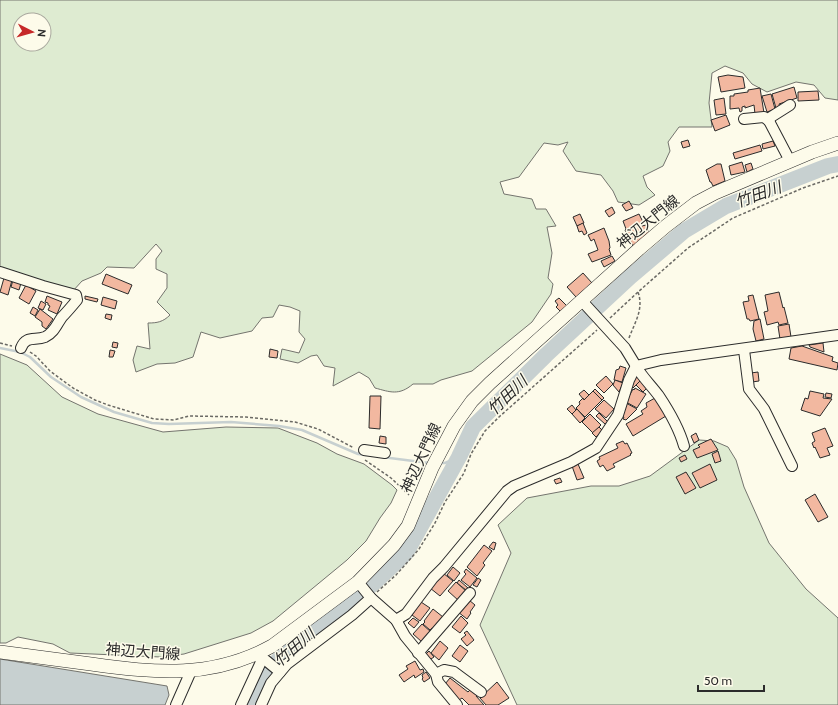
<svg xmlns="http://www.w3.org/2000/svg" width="838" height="705" viewBox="0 0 838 705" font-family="Cabin,'Noto Sans JP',sans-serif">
<rect width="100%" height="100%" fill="#fdfbea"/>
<g fill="#deebd1" stroke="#74746e" fill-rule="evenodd">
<path d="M0,0H838V100L825,98L814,85L796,82L767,92L752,84L743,73L725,66L712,73L709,103L712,127H679L668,142L670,151L663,166L643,176L647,187L655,195L639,205L618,202L613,191L601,175L576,171L563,151L568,142L558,145L544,143L519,177L500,182L504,194L532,199L536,209H546L556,226L547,227L552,253L548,278L553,284L551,294L532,322L472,371L441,380L433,384H413C399,396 390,392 375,388L369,378L359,372L333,386L335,368L324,366L317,355L311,356L298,363L280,359L282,349L299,353L305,339L299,332L300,311L290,307L279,305L273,317L262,318L252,331L220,338L201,332L193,357L175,363L157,364L136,372L133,360L137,346L150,349L148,323C157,323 163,322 170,315L157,302L167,288V274L156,269V259L162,251L156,244L134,268L107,267L101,273L82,281L72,292L16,272L0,269ZM20,20H44V44H20Z"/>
<path d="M0,354L27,365L62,397L98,414L163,432L226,427L278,428L317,443L337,454L364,464L392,485L397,490L391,503L380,518L366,541L347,560L273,621L251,633L184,654L161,657L70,653L53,644L18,637L6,643H0Z"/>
<path d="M699,440L714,441L728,447L736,460L744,487L769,543L806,589L838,618V705H517L480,625L511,553L498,525L527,498L591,486H619L650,476Z"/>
</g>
<path fill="#c7d0d0" stroke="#74746e" d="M0,659L167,686L169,695L165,705H0Z"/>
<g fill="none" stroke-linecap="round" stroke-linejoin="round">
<g stroke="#c7d0d0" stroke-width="2.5">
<path d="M0,348L20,352L30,357L51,377L81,397L114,412L152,423L169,424L231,422L279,426L302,430L358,454L366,455"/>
<path d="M382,457L429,463"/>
<path d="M440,463H445L459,457"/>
</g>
<path stroke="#c7d0d0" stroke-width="16" d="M251,705L266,673L281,657L374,583L406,553L459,457L473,427L546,355L630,277L684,231L726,206L828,166L838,164"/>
</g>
<g fill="#f2b8a0" stroke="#2b2b2b">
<path d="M728,75L743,77L745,88L721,92L718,77Z"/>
<path d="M794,87L797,98L779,104L780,107L776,108L772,94Z"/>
<path d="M760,88L764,113L755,114L754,105L745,108V106L742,107V111L740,112L739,108L730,109V96H734V94L748,92V90Z"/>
<path d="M818,91L819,100L798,101V92Z"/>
<path d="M771,94L775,109L767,112L762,96Z"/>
<path d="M724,98L726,114L716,115L714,100Z"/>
<path d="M726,115L730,125L715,131L711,120Z"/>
<path d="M688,140L690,146L683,148L681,142Z"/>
<path d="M773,141L775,146L763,149L762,144Z"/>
<path d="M760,145L762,151L735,159L733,153Z"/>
<path d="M742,162L745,172L731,175L729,166Z"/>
<path d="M751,163L753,169L747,172L745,165Z"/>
<path d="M717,164H721L725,181L713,186L711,182H710L706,170Z"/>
<path d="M629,201L633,208L626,211L622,205Z"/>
<path d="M612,207L615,213L609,217L605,211Z"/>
<path d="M580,214L584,223L577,226L573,217Z"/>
<path d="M639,214L643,222L641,223L642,226L646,225L649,232L633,246L625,230L626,229L623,221Z"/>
<path d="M583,223L587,233L584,235L582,231L579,232L577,226Z"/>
<path d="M604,228L609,241L610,248L609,249L611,255L592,262L588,254L598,250L594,239L591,241L588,235Z"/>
<path d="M612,256L615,261L604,267L601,261Z"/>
<path d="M583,273L592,283L576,297L567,287Z"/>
<path d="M106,274L132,285L128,294L102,284Z"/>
<path d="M4,278L12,280L8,295L0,292Z"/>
<path d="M13,280L21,283L19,290L11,287Z"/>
<path d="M26,285L36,291L29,304L19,298Z"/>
<path d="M779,292L783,308L784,307L788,323L779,325L778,322L767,325L764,312L768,311L765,295Z"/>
<path d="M753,295L759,319L750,321L749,319H747L743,302L749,301L748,296Z"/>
<path d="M47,296L62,302L57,314L48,310L50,306L48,305V303L45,302Z"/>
<path d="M85,296L98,299L97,302L85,299Z"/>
<path d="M103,297L117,301L115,309L101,305Z"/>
<path d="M559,298L567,306L561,312L556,307L558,305L555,301Z"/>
<path d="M41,301L46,304L43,310L38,308Z"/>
<path d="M33,307L38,310L35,316L30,313Z"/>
<path d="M40,309L53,319L46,329L42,326V322L35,317Z"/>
<path d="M106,314L112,315L111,320L105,318Z"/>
<path d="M760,319L764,339L756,341L753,329L754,321Z"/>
<path d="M789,324L791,337L780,339L778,326Z"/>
<path d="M113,342L118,343L117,348L112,347Z"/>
<path d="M823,343L824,352L810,347L809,345Z"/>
<path d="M802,346L833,357L832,361L838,363L837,370L789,359L791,348Z"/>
<path d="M270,349L278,351L277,358L269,357Z"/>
<path d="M110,350L115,351L113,357H109Z"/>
<path d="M620,366L626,368L622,382L614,380L616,370L619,369Z"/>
<path d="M758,372L759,381L752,382L751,373Z"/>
<path d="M636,375L641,380L633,388L630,386Z"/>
<path d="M606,376L613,384L604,393L596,385Z"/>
<path d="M615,380L623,383L619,392L613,385Z"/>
<path d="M641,380L647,388L643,392L636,385Z"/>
<path d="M635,388L646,394L637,408L626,402L633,389L634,390Z"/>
<path d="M595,389L604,398L602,400L593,391Z"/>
<path d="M584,390L589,395L584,400L579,394Z"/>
<path d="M593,391L602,400L585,417L576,408L580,404L579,402L583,398L584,400Z"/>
<path d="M810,391L824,394L823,398L832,399L820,416L801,410L805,398L808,399Z"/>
<path d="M826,393L832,394L831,398L825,397Z"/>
<path d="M370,396H381L380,429L369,428Z"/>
<path d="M655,398L666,416L633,436L626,424L643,414L641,411L647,407L646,403Z"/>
<path d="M604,400L614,409L606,418L595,409Z"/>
<path d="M626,403L637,409L626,420L623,419L624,417L622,416Z"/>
<path d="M572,405L576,410L572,414L567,409Z"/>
<path d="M577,409L585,418L580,423L572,414Z"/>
<path d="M599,413L608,422L605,424L596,416Z"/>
<path d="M590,414L601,425L593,433L582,422Z"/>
<path d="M599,427L603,431L596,437L592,433Z"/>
<path d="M825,428L833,446L827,448L830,455L820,458L815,447L814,448L812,443L815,441L812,433Z"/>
<path d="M696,433L699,440L694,443L691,436Z"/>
<path d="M380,436L386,437V444L379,443Z"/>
<path d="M711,439L718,450L697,458L693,450L700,447L698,445Z"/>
<path d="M623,441L625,444L627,443L632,453L630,454L631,455L613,464L615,467L607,471L603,465L600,467L597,461L600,459L599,457L618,448L616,444Z"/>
<path d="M718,451L721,461L715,463L712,454Z"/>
<path d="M685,455L687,459L681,462L679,458Z"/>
<path d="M578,464L584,478L577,480L572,466Z"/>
<path d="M710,464L717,480L700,488L692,473Z"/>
<path d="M686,472L696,488L685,494L676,477Z"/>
<path d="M560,478L562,482L556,484L554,480Z"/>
<path d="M815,494L828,517L818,522L805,500Z"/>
<path d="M493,542L496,543L494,550L489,547Z"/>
<path d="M484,545L492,551L483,563L485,565L477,576L467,567Z"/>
<path d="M453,567L460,573L454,581L447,575Z"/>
<path d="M466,569L477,578L470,587L461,580L466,574L464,572Z"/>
<path d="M443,573L453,581L440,596L430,588Z"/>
<path d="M478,578L481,580L477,587L473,585Z"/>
<path d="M459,580L468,588L466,590L457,583Z"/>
<path d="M456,582L467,592L459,601L448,591Z"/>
<path d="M469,600L475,605L470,612L471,613L467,619L458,612Z"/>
<path d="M421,602L430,608L420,621L412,615Z"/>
<path d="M433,609L443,617L434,629L432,628L430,630L423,624L425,622L424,621Z"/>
<path d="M461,616L468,623L460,633L452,627Z"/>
<path d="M413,618L419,622L414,628L408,623Z"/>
<path d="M422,624L431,632L422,642L413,634Z"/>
<path d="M467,631L474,640L467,646L461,639L466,635L464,633Z"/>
<path d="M440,641L448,648L439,660L431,653Z"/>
<path d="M460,645L468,651L460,662L452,656Z"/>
<path d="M429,651L434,657L431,659L426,654Z"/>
<path d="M415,661L420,670L423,669L424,672L415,678L414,675L404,682L399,675L408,669L406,666Z"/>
<path d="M426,672L430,678L424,682L422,679L423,678L422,675Z"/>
<path d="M450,678L468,692L471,689L477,695L476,696L484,705H469L462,698L459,700L445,684Z"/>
<path d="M497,682L509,698L498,705H486L480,698Z"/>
</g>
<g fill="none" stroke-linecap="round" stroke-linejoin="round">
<g stroke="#2b2b2b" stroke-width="12">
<g id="minor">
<path d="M744,119L764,117L769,121L790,161"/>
<path d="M769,121L771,117L790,105"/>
<path d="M0,272L43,286L76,295L77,300C72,306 67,312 62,317C57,324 54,333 45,337C35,341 26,335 21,348"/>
<path d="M582,301L625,348L636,366L661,360L838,335"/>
<path d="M744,350L749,389L764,409L792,466"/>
<path d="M636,366C642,377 651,385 659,396C669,411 679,428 684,446"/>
<path d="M364,450L385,453"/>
<path d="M358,582L371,598L396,620L405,636L436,674L438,682L457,705"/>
<path d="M396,620L406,614L433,578L444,567L507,491L514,486L571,462L596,448L618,415L629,380L636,366"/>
<path d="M418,653L470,593"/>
<path d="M258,654L280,672"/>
<path d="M436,674L444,670L454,672L481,692"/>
<path d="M176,705L191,671"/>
<path d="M241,705L260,664L262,657"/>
<path d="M261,705L271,683L287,664L352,615L371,598"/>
</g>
</g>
<g stroke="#2b2b2b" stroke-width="14">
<path id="major" d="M0,652C30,656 61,660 91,664C156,673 212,679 272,646L358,582L394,545L408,526L432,468L454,426L472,401L490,383L639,249L666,226L696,203L715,193L812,152L838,143"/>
</g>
<g stroke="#6a6964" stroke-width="1.5" stroke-dasharray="3 2" stroke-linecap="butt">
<path d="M610,318L638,292L688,248L733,218L803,188L838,176"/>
<path d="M629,338C635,322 644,309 638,292"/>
<path d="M0,343L12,346"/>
<path d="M30,352L36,356L50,371L73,388L95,400L108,405L154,419L174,420L189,416L246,417L295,422L318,429L354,448"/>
<path d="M365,460L391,478L409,495"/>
<path d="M377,592L396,575L419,549L435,523L445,502L464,473L471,454L485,431L499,417L597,330"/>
</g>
<use href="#minor" stroke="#fdfbea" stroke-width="10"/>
<use href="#major" stroke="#fdfbea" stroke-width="13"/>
</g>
<g text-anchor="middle" stroke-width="3" stroke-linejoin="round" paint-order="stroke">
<g font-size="15" fill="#2b2b2b" stroke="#fdfbea">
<text transform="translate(648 222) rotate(-39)" y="5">神辺大門線</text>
<text transform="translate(421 458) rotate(-65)" y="5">神辺大門線</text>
<text transform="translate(143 652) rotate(4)" y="5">神辺大門線</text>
</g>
<g font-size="16" font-style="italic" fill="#2b2b2b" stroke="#fdfbea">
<text transform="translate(758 194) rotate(-20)" y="6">竹田川</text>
<text transform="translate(507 395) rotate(-44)" y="6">竹田川</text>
<text transform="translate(294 647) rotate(-41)" y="6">竹田川</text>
</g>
</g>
<g transform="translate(32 32) rotate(96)"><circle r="19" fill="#fdfbea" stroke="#a9a89e"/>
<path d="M0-3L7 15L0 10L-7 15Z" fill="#c62828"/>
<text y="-6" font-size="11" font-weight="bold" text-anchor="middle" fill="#2b2b2b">N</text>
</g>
<path d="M698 685v6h66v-6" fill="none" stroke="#2b2b2b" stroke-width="2"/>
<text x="704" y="685" font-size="12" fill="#2b2b2b" stroke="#fdfbea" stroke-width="3" paint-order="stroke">50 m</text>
</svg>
